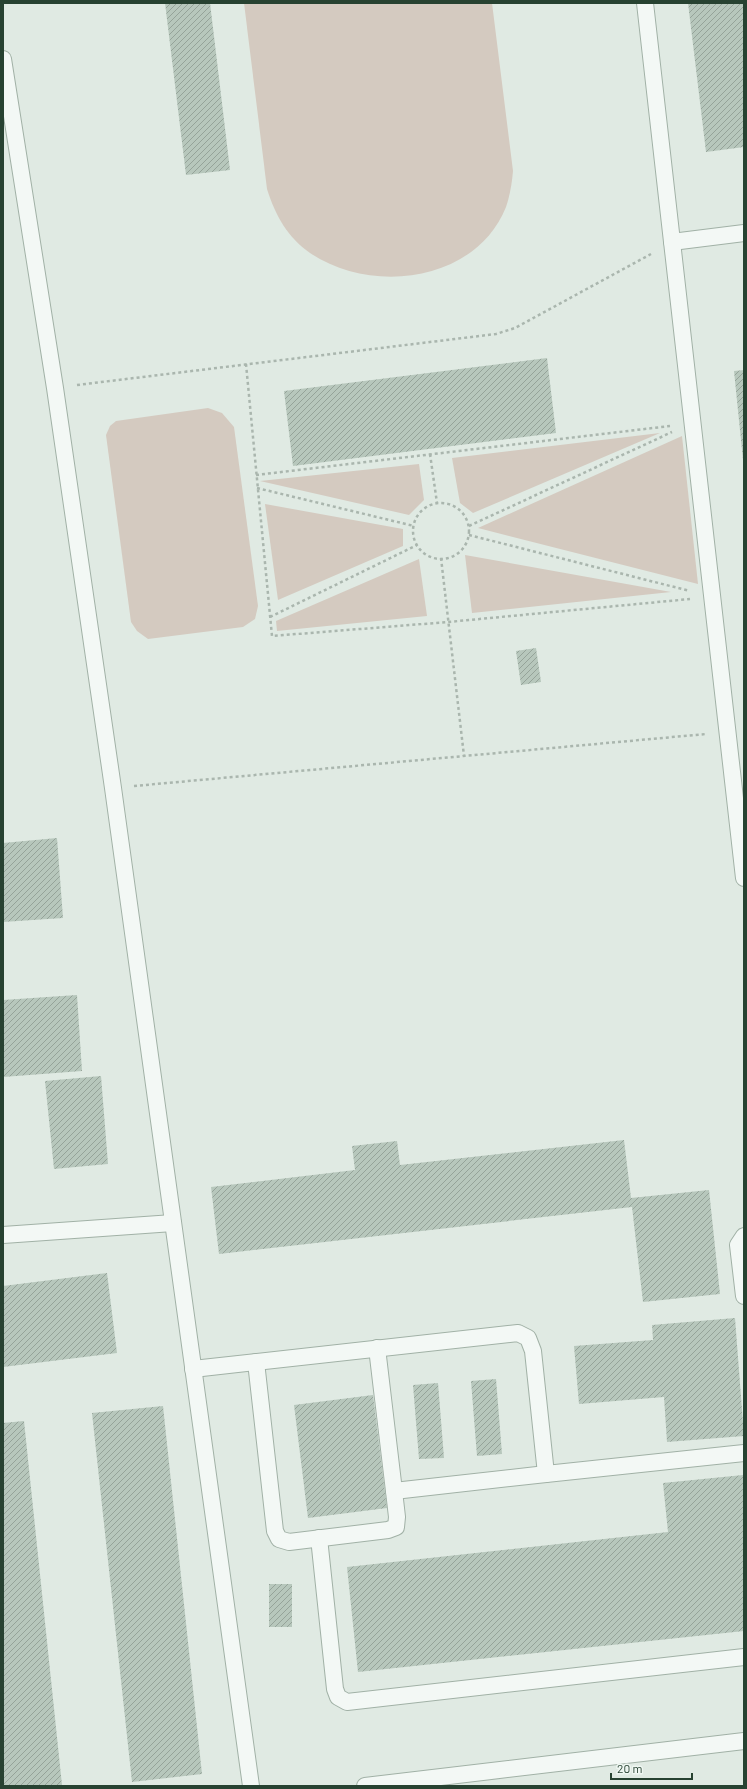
<svg xmlns="http://www.w3.org/2000/svg" width="747" height="1789" viewBox="0 0 747 1789" font-family="Barlow,sans-serif">
<defs>
<pattern id="building-hatch" width="6" height="6" patternUnits="userSpaceOnUse"><rect width="6" height="6" fill="#b7c7bc"/><path d="M-1 1l2-2M0 6l6-6M5 7l2-2" fill="none" stroke="#95a399"/></pattern>
</defs>
<rect width="100%" height="100%" fill="#e0eae3"/>
<g fill="#d4cac0">
<path d="M244,3H492L513,171C512,183 510,195 506,207C476,282 372,295 310,253C288,238 275,215 267,189Z"/>
<path d="M208,408L222,413L234,427L258,606L255,619L243,627L148,639L137,631L131,622L106,435L110,426L116,421Z"/>
<path d="M660,433L473,513L460,503L452,458Z"/>
<path d="M682,436L698,584L478,528Z"/>
<path d="M419,464L424,500L409,515L260,481Z"/>
<path d="M265,504L403,529V546L278,600Z"/>
<path d="M465,555L671,592L472,613Z"/>
<path d="M419,559L427,616L277,631L276,621Z"/>
</g>
<g fill="url(#building-hatch)">
<path d="M165,3H210L230,170L186,175Z"/>
<path d="M688,3H744V147L706,152Z"/>
<path d="M547,358L556,433L293,466L284,391Z"/>
<path d="M744,370V460H743L734,371Z"/>
<path d="M536,648L541,682L521,685L516,651Z"/>
<path d="M57,838L63,918L3,922V843Z"/>
<path d="M77,995L82,1071L3,1077V1000Z"/>
<path d="M101,1076L108,1164L54,1169L45,1081Z"/>
<path d="M624,1140L631,1198L709,1190L720,1294L643,1302L632,1207L219,1254L211,1187L355,1170L352,1146L397,1141L400,1165Z"/>
<path d="M107,1273L117,1353L3,1367V1286Z"/>
<path d="M735,1318L744,1436L667,1442L664,1397L579,1404L574,1346L653,1340L652,1325Z"/>
<path d="M496,1379L502,1454L477,1456L471,1381Z"/>
<path d="M438,1383L444,1458L419,1459L413,1385Z"/>
<path d="M373,1395L387,1508L308,1518L294,1405Z"/>
<path d="M163,1406L202,1774L132,1782L92,1413Z"/>
<path d="M24,1421L62,1785L47,1786H3V1423Z"/>
<path d="M743,1475L744,1631L358,1672L347,1567L668,1532L663,1483Z"/>
<rect x="269" y="1584" width="23" height="43"/>
</g>
<g fill="none" stroke-linecap="round" stroke-linejoin="round">
<g stroke="#a1b1a6" stroke-width="18">
<g id="service">
<path d="M645,3L744,878"/>
<path d="M3,59L55,388L113,788L251,1786"/>
<path d="M672,242L744,233"/>
<path d="M3,1235L173,1223"/>
<path d="M744,1236L738,1245L744,1296"/>
<path d="M377,1348L394,1491L546,1474"/>
<path d="M256,1362L275,1531L279,1539L289,1542L388,1530L396,1527L397,1517L394,1491"/>
<path d="M193,1369L518,1333L528,1338L533,1351L546,1474L744,1453"/>
<path d="M319,1538L335,1689L338,1697L347,1702L744,1657"/>
<path d="M365,1786L744,1741"/>
</g>
</g>
<g stroke="#aab6ae" stroke-width="2.5" stroke-dasharray="3 3" stroke-linecap="butt">
<path d="M246,364L272,636L448,622L690,599"/>
<path d="M77,385L496,334L515,328L651,254"/>
<path d="M430,454L437,503"/>
<path d="M256,475L670,426"/>
<path d="M257,488L414,526"/>
<circle cx="441" cy="531" r="28"/>
<path d="M469,526L672,432"/>
<path d="M469,535L690,591"/>
<path d="M441,558L464,756"/>
<path d="M270,617L417,545"/>
<path d="M134,786L706,734"/>
</g>
<use href="#service" stroke="#f3f8f5" stroke-width="16"/>
</g>
<rect width="747" height="1789" fill="none" stroke="#274231" stroke-width="8"/>
<path d="M611 1773v6h81v-6" fill="none" stroke="#274231" stroke-width="2"/>
<text x="617" y="1773" font-size="12" fill="#274231" stroke="#eff7f2" stroke-width="3" paint-order="stroke">20 m</text>
</svg>
